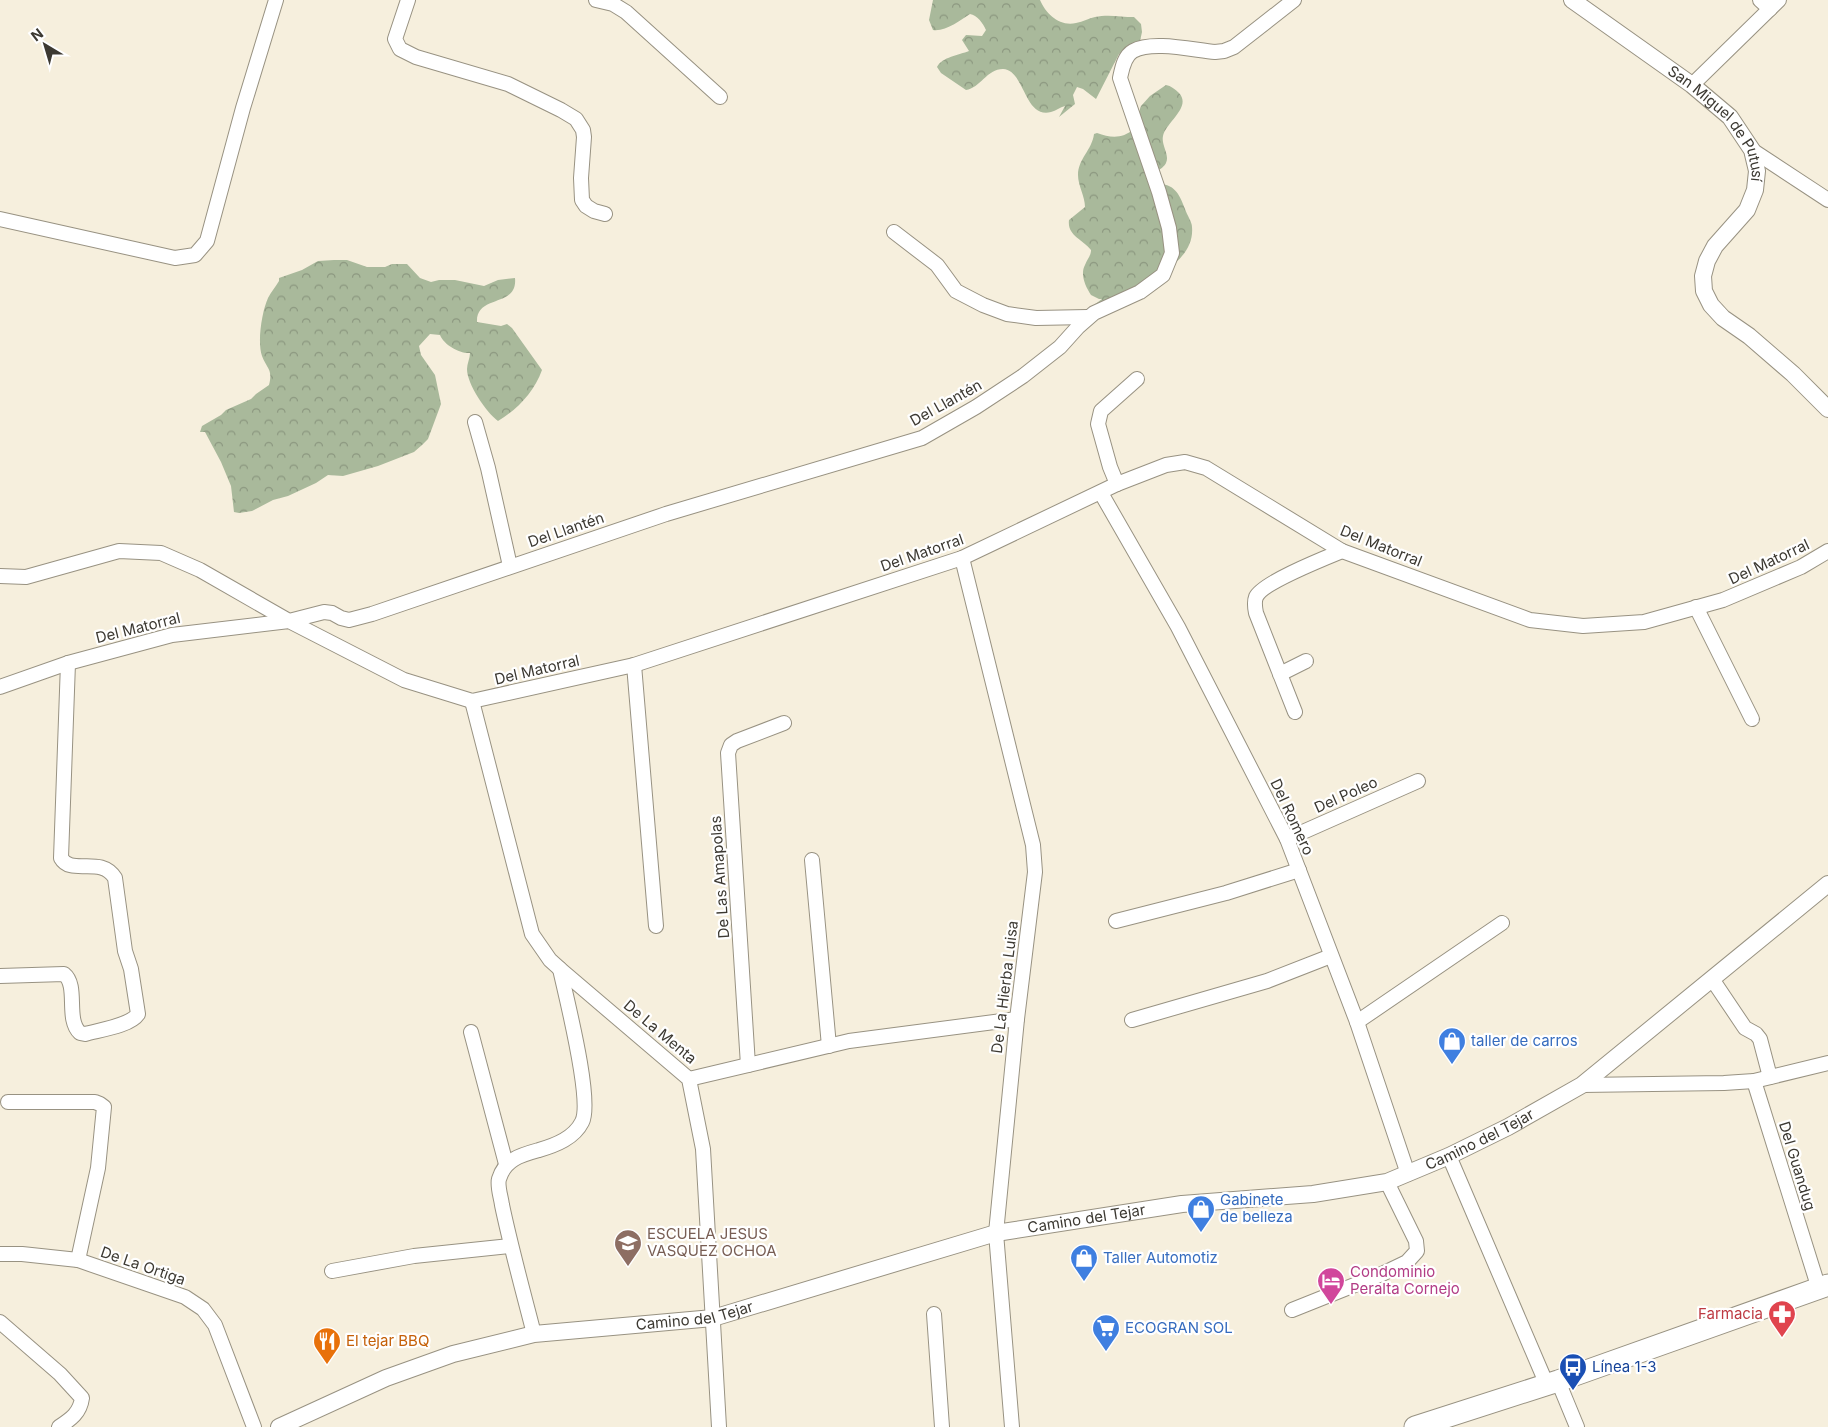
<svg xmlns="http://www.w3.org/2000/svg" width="1828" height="1427" viewBox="0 0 1828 1427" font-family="Inter,sans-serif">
<defs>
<pattern id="forest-crowns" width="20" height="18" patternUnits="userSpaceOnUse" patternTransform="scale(1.25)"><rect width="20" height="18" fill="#a9b99b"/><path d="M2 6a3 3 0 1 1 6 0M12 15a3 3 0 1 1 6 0" fill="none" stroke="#8b977f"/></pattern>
</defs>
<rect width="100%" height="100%" fill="#f6efdd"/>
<g fill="url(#forest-crowns)">
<path d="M933,0H1040C1046,14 1060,27 1076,23C1083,22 1089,18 1095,17C1108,14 1121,17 1134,17L1141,24L1142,32L1140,41L1119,54L1096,99L1083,89L1077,87L1073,95L1075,104L1059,117L1065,106C1060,107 1056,111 1051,112C1024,119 1025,70 1003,69C987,69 980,88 966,90L941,73L937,67C942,57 959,55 969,51L962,40L966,35L982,36L986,30C983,23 977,15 970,14C961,20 945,32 933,30L929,20Z"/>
<path d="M1166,85C1171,86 1175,89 1179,93C1192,107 1166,122 1163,136C1161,145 1170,155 1166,163C1165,166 1160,169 1158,171L1160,184C1176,185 1180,196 1185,209C1187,215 1192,222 1192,227C1196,270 1124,291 1094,305L1102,299H1099L1091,295C1085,286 1080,274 1085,265C1087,259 1091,256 1091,250C1083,239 1067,236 1069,220L1085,207C1085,196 1078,186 1078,175C1078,159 1092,150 1094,134L1097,133C1111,138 1122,139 1134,129L1141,106L1150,96Z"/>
<path d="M334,260H347L367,267H385L392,264H407L420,278L431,282L439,280H455L484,286L498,280L515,278C518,308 476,294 477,322L501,326L507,324L512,328L542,370C534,392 518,409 498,421C486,412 467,384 467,369C467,364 470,358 470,353C460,354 444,345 440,335L430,334L419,346L421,355L435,375L441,404L428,439L422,445L414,452L378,466L343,476L328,475L316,483L288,496L273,500L252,511L239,513L234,512L231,486L221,462L205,432H200L202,426L221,415L226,410L251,399L256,394L269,385C273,369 267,369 262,356C257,342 262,311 268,298C271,292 276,286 279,281V278L302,270L318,261Z"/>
</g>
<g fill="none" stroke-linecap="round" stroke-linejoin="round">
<g stroke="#989282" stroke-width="16">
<g id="minor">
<path d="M408,0L395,39L400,49L416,57L508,84L561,110L576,119L583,130L584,137L581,178L582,200L586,206L594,211L605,214"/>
<path d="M596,0L613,4L626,12L720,97"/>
<path d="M1760,0L1770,9"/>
<path d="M1692,85L1779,0"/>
<path d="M1752,150L1828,200"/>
<path d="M0,219L175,258L195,255L207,241L243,108L276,0"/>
<path d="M894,232L937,265L956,291L983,305L1007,314L1036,318L1088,317"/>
<path d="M475,422L488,468L510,566"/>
<path d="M1117,484L1110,467L1098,424L1101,411L1137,379"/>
<path d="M1101,493L1178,627L1287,839L1357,1022L1408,1174"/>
<path d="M962,558L1033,845L1035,872L1017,1019L996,1233L1012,1427"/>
<path d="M0,576L26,577L119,551L161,553L200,570L289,621L324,612L332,613L341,618L349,620L372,614L666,514L922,438L976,407L1023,376L1060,347L1078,327L1094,313L1140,292L1163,275L1172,253L1169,228L1159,192L1120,78C1122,69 1124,56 1133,51C1152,40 1193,50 1215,52L1224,51L1234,47L1294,0"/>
<path d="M1696,607L1752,719"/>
<path d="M634,665L656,926"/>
<path d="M1280,674L1306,661"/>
<path d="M0,687L68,663L172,635L289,621L404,680L472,701L634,665L962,558L1117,484L1166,465L1185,462L1206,468L1342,551L1530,620L1583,626L1644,622L1723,600L1801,567L1828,551"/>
<path d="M472,701L532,934L550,960L560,969L689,1079L703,1149L719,1427"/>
<path d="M1295,712L1256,613C1255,608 1254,602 1256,597C1262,583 1325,558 1342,551"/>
<path d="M1287,839L1418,781"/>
<path d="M812,860L829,1046"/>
<path d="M1116,921L1226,893L1299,870"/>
<path d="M0,976L64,974C79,986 65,1019 80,1033L85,1034C99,1030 130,1026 138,1014L131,969L125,951L115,878C101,855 71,876 61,858L68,663"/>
<path d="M1712,979L1745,1028L1756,1034L1760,1039L1770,1077"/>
<path d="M1132,1020L1267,981L1331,956"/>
<path d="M1357,1022L1502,923"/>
<path d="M471,1032L506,1164"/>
<path d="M748,1065L728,753L731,745L737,741L784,723"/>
<path d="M689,1079L849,1041L1017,1019"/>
<path d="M1754,1081L1819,1289"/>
<path d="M1582,1085L1724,1083L1754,1081L1828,1063"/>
<path d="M8,1102H95L100,1104L104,1107L98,1168L78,1260"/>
<path d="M1449,1156L1547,1385"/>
<path d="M0,1254H22L78,1260L185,1297L203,1309L215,1325L254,1427"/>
<path d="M332,1271L414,1256L510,1246"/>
<path d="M1292,1310L1382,1274L1407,1262L1417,1251L1416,1241L1387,1182"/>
<path d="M934,1314L942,1427"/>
<path d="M0,1322L60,1374L82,1398C80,1413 71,1419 59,1427"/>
<path d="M534,1334C523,1291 511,1248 502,1205C501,1197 497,1186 499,1179C505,1159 521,1155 539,1150C556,1145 574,1138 582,1122C593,1101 566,997 560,969"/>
<path d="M1558,1381L1577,1427"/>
</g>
</g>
<g stroke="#989282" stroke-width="18">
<g id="tertiary">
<path id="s1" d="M1572,0L1692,85L1730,117L1752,150L1757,171L1755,190L1747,210L1715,246L1707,261L1703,276L1704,291L1711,305L1723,318L1749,336L1793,374L1828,409"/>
<path id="s2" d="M279,1427L386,1378L453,1354L534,1334L713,1318L996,1233L1182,1204L1313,1194L1387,1182L1449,1156L1508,1127L1582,1085L1828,884"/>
</g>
</g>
<g stroke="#989282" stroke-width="23">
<path id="primary" d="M1415,1427L1558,1381L1828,1285"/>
</g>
<use href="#minor" stroke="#fff" stroke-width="14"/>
<use href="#tertiary" stroke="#fff" stroke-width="16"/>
<use href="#primary" stroke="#fff" stroke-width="21"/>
</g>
<defs>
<g id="shop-pin" transform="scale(1.4375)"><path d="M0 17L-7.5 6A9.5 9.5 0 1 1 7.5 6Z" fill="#3f7fe0" stroke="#fff"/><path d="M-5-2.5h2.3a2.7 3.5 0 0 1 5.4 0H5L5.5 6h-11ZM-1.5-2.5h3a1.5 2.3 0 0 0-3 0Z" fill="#fff"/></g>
<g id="school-pin" transform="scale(1.4375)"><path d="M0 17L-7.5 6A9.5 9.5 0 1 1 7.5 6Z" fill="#8d6e63" stroke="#fff"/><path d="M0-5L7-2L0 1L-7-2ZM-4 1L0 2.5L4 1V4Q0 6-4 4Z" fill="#fff"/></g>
<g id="hotel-pin" transform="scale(1.4375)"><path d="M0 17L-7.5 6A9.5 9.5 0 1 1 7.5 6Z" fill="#d1479c" stroke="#fff"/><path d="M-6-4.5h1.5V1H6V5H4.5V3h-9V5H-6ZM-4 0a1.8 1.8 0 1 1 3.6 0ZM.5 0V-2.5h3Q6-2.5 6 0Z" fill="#fff"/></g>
<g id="pharmacy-pin" transform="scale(1.4375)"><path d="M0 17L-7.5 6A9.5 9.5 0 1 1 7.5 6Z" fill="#e0444e" stroke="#fff"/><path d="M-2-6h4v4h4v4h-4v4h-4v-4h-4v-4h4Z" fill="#fff"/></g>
<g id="supermarket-pin" transform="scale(1.4375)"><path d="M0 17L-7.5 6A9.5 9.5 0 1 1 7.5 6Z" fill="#3f7fe0" stroke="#fff"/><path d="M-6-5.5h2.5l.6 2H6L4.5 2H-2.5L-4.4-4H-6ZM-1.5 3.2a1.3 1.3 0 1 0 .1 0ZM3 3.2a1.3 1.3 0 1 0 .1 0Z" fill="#fff"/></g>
<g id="restaurant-pin" transform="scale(1.4375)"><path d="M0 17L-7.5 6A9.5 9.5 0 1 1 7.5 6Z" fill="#e8710a" stroke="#fff"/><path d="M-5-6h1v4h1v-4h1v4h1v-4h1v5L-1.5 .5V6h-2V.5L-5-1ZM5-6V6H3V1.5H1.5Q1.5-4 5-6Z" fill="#fff"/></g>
<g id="bus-pin" transform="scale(1.4375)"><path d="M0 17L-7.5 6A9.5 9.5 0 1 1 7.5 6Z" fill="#1a4fb4" stroke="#fff"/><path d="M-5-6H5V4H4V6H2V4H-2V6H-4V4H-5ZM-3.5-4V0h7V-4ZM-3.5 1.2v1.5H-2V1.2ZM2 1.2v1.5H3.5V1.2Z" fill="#fff"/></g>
</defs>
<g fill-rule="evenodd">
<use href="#shop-pin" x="1452" y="1041"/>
<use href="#shop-pin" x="1201" y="1209"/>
<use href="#school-pin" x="628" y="1243"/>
<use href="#shop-pin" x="1084" y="1258"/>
<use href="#hotel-pin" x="1331" y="1281"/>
<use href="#pharmacy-pin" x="1782" y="1314"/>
<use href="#supermarket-pin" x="1106" y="1328"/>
<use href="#restaurant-pin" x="327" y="1341"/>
<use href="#bus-pin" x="1573" y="1367"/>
</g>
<g text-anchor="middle" stroke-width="4.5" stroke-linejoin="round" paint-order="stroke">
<g font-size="15" fill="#3c3932" stroke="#fff">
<text dy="5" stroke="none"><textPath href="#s1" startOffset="194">San Miguel de Putusí</textPath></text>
<text transform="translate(946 403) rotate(-29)" y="5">Del Llantén</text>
<text transform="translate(566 530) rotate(-19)" y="5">Del Llantén</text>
<text transform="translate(1381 546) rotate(22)" y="5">Del Matorral</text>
<text transform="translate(922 553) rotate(-19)" y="5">Del Matorral</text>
<text transform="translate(1769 562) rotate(-25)" y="5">Del Matorral</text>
<text transform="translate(138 628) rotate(-14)" y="5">Del Matorral</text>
<text transform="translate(537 670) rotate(-13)" y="5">Del Matorral</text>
<text transform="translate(1346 795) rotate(-24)" y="5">Del Poleo</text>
<text transform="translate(1292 817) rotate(65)" y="5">Del Romero</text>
<text transform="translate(720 877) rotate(-94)" y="5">De Las Amapolas</text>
<text transform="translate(1005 987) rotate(-83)" y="5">De La Hierba Luisa</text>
<text transform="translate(660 1032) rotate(40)" y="5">De La Menta</text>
<text dy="5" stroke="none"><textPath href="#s2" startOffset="1244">Camino del Tejar</textPath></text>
<text transform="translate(1797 1166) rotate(73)" y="5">Del Guandug</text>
<text dy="5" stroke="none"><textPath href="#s2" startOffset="839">Camino del Tejar</textPath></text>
<text transform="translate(143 1266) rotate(19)" y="5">De La Ortiga</text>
<text dy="5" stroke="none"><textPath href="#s2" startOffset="434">Camino del Tejar</textPath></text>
</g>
<g font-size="15" fill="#366cbe" stroke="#fff" text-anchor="start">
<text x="1471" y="1046">taller de carros</text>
<text x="1220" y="1205">Gabinete<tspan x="1220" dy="17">de belleza</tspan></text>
<text x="1103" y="1263">Taller Automotiz</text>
<text x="1125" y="1333">ECOGRAN SOL</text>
</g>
<g font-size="15" fill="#785e54" stroke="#fff" text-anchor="start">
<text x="647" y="1239">ESCUELA JESUS<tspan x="647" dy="17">VASQUEZ OCHOA</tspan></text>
</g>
<g font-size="15" fill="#b23c85" stroke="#fff" text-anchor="start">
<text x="1350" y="1277">Condominio<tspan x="1350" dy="17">Peralta Cornejo</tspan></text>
</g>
<g font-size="15" fill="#be3a42" stroke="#fff" text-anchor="end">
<text x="1763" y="1319">Farmacia</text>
</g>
<g font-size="15" fill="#c56008" stroke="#fff" text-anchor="start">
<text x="346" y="1346">El tejar BBQ</text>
</g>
<g font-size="15" fill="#164399" stroke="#fff" text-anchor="start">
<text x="1592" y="1372">Línea 1-3</text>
</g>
</g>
<g transform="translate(45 45) rotate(322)" stroke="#ffffff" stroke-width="4" paint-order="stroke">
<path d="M0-4L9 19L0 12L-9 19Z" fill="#3c3932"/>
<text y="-8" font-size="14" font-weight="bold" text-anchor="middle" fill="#3c3932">N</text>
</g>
</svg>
